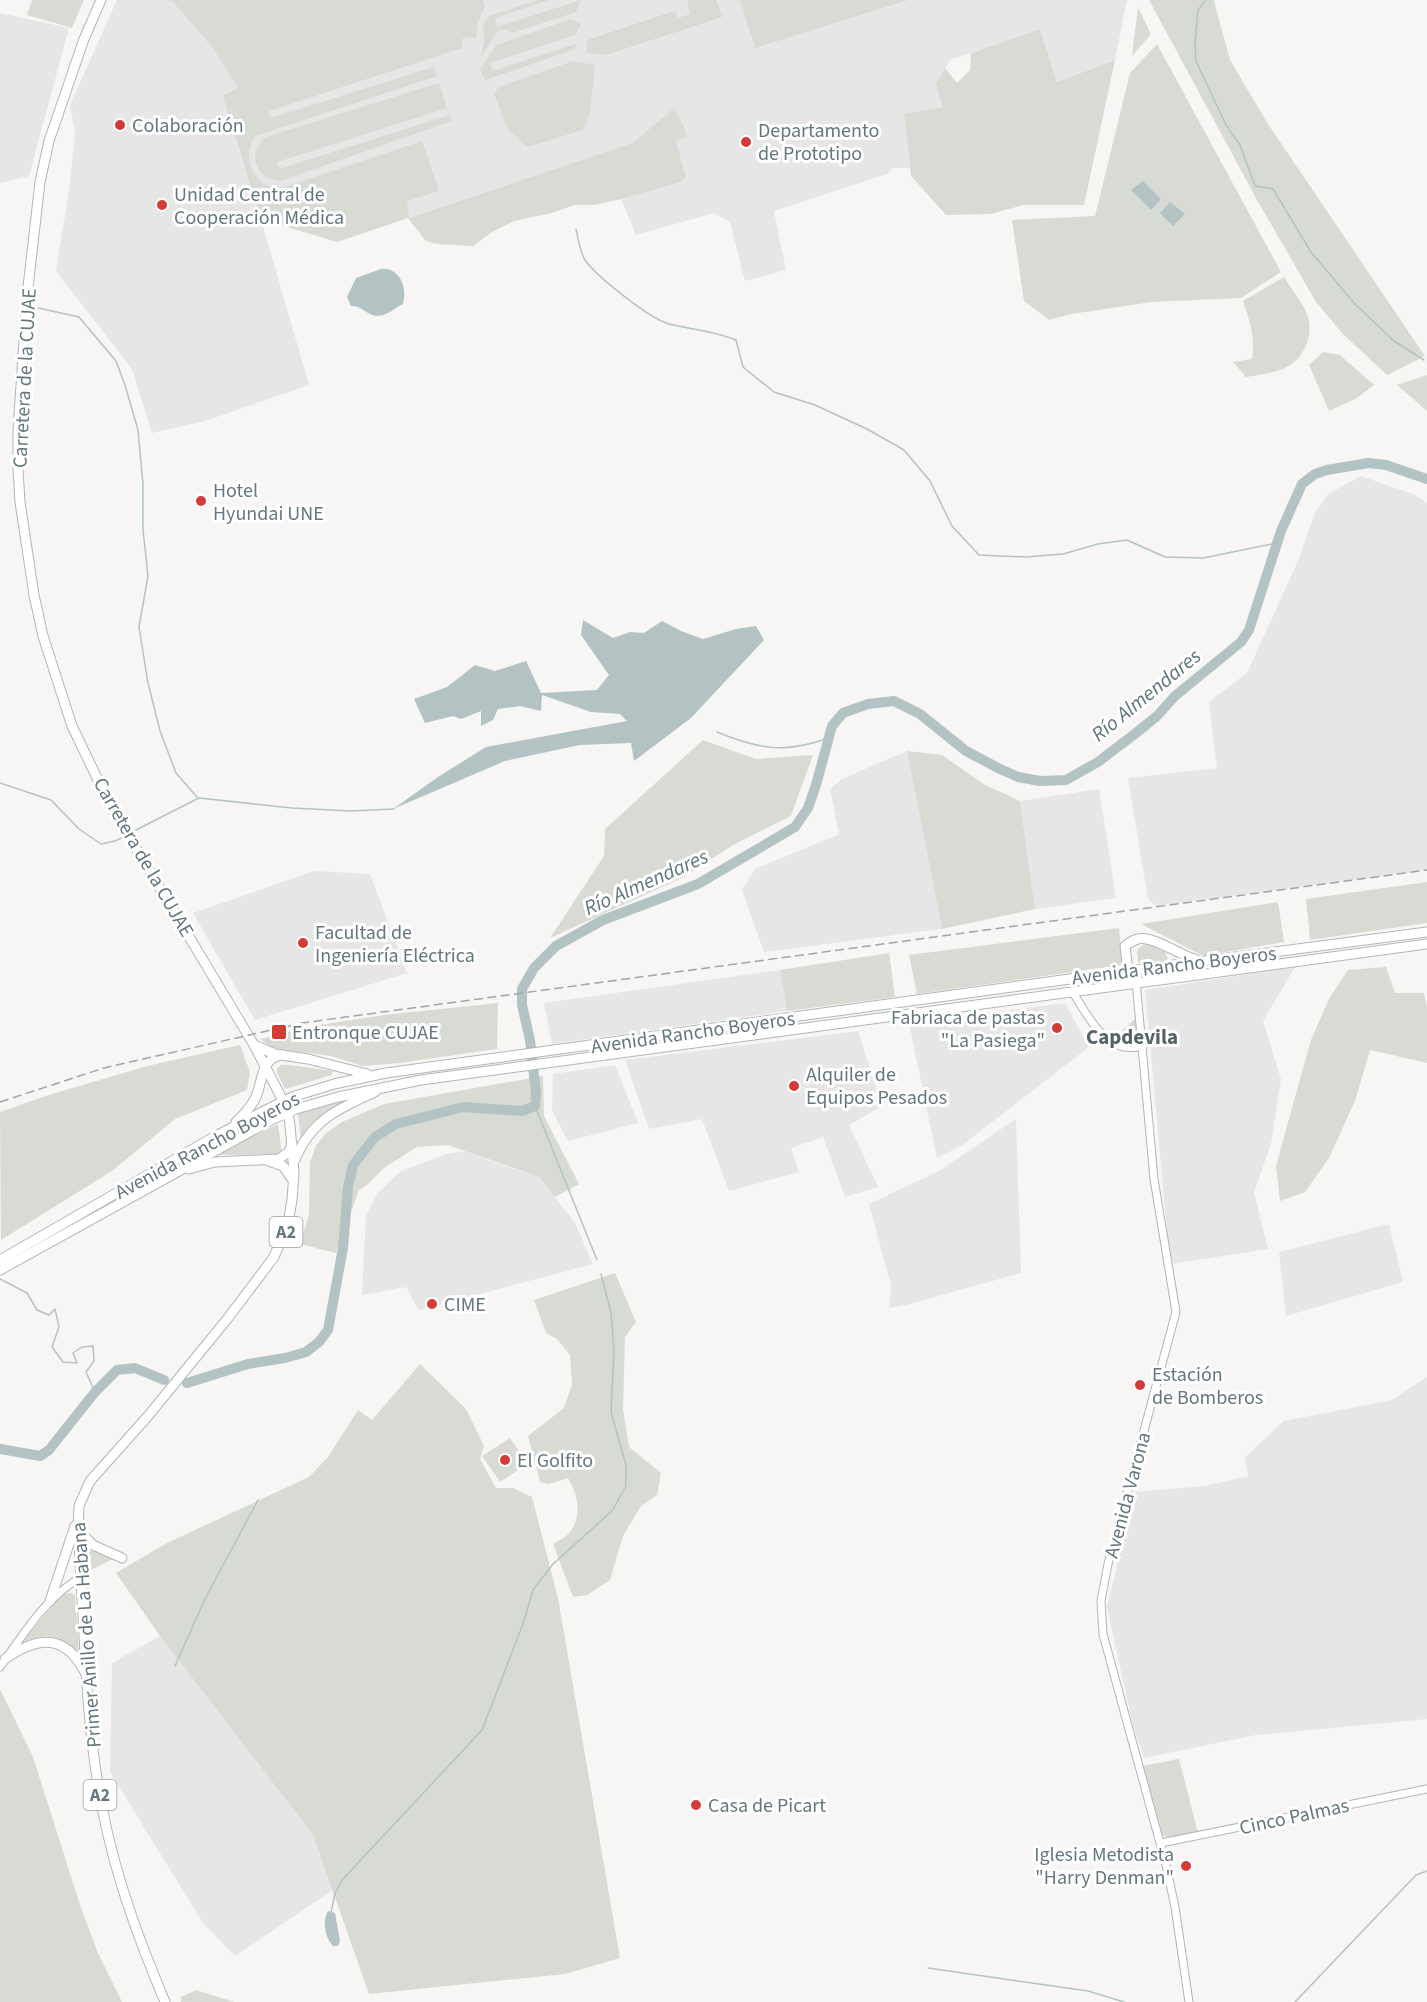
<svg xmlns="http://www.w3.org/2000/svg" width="1427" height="2002" viewBox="0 0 1427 2002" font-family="'Source Sans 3',sans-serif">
<rect width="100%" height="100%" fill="#f7f6f4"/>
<g fill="#e5e6e5">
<path d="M117,0H1127L1115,60L1057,82L1040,29L950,60L936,84L944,107L904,115L910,168H892L887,174L774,211L786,270L745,281L730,222L714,213L636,235L621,199L593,205H574L555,212L514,221L492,232L473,246L437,244L426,241L408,218L337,242L261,219L309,385L205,421L152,433L132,369L56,271L69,191L75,133L70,105Z"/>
<path d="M0,13L69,28L29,176L0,183Z"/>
<path d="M1361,476L1415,495L1427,503V870L1156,906L1148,899L1128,778L1217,768L1209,702L1247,673L1298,561L1315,513L1328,494Z"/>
<path d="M907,751L942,929L764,952L742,890L755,869L839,834L830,789L842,779Z"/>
<path d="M1099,789L1116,898L1035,909L1020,801Z"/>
<path d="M314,871L370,874L407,973L255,1020L193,913Z"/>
<path d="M1295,967L1263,1021L1281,1079L1271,1144L1254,1192L1268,1249L1170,1264L1145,990Z"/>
<path d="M780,970L787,1011L552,1044L544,1003Z"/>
<path d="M1065,1003L1089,1047L961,1146L937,1158L909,1023Z"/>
<path d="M858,1031L882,1106L849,1125L878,1187L845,1197L823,1137L791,1148L799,1172L729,1191L702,1119L649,1129L625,1060Z"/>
<path d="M615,1065L638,1123L568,1141L552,1111L553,1074Z"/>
<path d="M1016,1119L1021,1273L910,1304L889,1308L891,1285L869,1204L939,1171Z"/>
<path d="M466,1151L485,1159L539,1177L575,1223L593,1264L419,1310L406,1287L362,1295L366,1215L378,1193L401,1171L447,1154Z"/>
<path d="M1389,1224L1403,1282L1286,1316L1279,1252Z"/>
<path d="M1427,1377V1719L1256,1735L1144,1758L1132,1722L1107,1607L1135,1492L1205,1486L1248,1476L1245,1457L1284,1421L1392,1400Z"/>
<path d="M160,1636L313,1835L333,1890L235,1956L203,1923L110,1772L112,1663Z"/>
</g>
<g fill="#d8dbd4">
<path d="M32,0H84L72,28L27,15Z"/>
<path d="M163,0H483L485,6L478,22L476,38L470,37L462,39V48L269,111L271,118L434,67L437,76L256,136C238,157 257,194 285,187L422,141L439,191L407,201L409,218L633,143L674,108L682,122L687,137L676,142L686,177L680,182L621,199L593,205H574L555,212L514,221L492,232L473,246L437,244L426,241L408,218L337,242L261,219L223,96L238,88L213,48L173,2Z"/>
<path d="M538,0H549L495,18L497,27L581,0L576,12L512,33L506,29L498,31L481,57L484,41L483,24L489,16Z"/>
<path d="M687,0H716L722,17L606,55L586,53L587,40L671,12H676L678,18L690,14Z"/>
<path d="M740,0H908L755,48Z"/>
<path d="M1149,0H1215L1214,1L1230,60L1268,124L1425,356L1387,375L1342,333L1316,302L1257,200Z"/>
<path d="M1138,7L1151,34L1132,56Z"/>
<path d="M571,19L581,24L575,35L490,63L493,71L578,43L573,50L485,80L480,69L496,45Z"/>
<path d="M1040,29L1057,82L1115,60L1084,205H1023L991,214L946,215L911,176L904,114L943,107L936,84L945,68L957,83L970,70L971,53Z"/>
<path d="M1157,44L1281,272L1241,298L1152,302L1071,314L1049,320L1024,301L1012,220L1095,216L1130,73Z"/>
<path d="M573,61L595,65L590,113L583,130L527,147L507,128L494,93L499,87Z"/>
<path d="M439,83L447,108L277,162L279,169L450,115L452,121L280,181C255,179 245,149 269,136Z"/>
<path d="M1284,277C1291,289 1302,301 1307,314C1315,334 1304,361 1283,369C1272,373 1258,375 1246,377L1233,362L1252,359C1255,337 1250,321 1243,301Z"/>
<path d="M1323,352L1340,355L1374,385L1357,398L1329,411L1309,365Z"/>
<path d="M1427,375V411L1397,385Z"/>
<path d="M703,740L756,759L813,755L791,816L733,845L684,877L550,938L604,856L605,829Z"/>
<path d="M907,751L942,755L985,785L1020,801L1035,909L942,929Z"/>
<path d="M1427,882V923L1310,940L1306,899Z"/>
<path d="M1278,902L1284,942L1203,956L1141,924Z"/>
<path d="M1119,928L1122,965L917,994L909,955Z"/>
<path d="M1145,944L1151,945L1165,952L1168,959L1163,962L1141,964L1138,962L1137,949Z"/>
<path d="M889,953L895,997L787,1011L780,970Z"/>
<path d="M1386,967L1395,993H1424L1427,1008V1063L1370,1050L1355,1101L1329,1158L1305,1192L1280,1201L1276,1166L1300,1079L1311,1040L1329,999L1348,970Z"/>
<path d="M498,1003L497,1049L400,1063L362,1066L331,1056L271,1048L260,1039L313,1026L384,1015Z"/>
<path d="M1135,1019L1139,1041L1115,1037Z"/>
<path d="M240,1045L250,1072L247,1090L175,1119L112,1171L1,1240L0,1112L49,1095L147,1066Z"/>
<path d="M290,1065L332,1071V1075L285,1089L277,1073V1068L281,1065Z"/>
<path d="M543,1076L544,1116L579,1184L555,1197L539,1177L448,1145L417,1147L384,1168L367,1185L359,1190L336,1253L300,1244L309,1215L310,1162L316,1146L326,1133L342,1122L384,1104Z"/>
<path d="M361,1096C337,1106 313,1116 301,1141L298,1114Z"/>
<path d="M278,1124L282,1154L219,1155L217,1153Z"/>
<path d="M615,1273L636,1322L625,1337L623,1409L629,1447L661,1473L657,1495L641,1506L623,1536L610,1580L587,1595L573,1597L553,1544C558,1541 565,1538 569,1533C583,1516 578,1495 568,1478L549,1484L540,1482L528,1436L564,1408L572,1385L570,1355L557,1339L546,1333L534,1300Z"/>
<path d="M420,1364L466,1409L484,1446L480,1459L496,1488H513L532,1497L558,1598L620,1958L565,1974L369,1994L313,1835L160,1636L116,1573L167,1543L309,1477L328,1457L358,1410L372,1420Z"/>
<path d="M510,1438L528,1464L500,1482L482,1456Z"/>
<path d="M95,1550L113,1559L85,1573L84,1560L90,1551Z"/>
<path d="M71,1593L75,1595L79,1654C58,1633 46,1633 20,1643L63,1594Z"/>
<path d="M0,1689L33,1757L80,1905L98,1953L122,2002H0Z"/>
<path d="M1179,1759L1198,1833C1186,1835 1168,1843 1160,1832L1143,1766Z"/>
<path d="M196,1990L234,2002H181V1997Z"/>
</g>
<g fill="#b3c3c3">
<path d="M1143,181L1161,199L1151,210L1131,190Z"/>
<path d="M1170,202L1185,214L1173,226L1160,213Z"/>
<path d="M381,269C399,267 408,287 403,304C392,310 382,320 370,314C362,310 360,306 351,306L347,297L356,278Z"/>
<path d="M583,620L613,638L630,632L644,633L662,621L681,631L703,639L736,629L756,626L764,640L691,718L634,761L631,743L580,745L505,761L393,809L438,777L486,747L627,721L620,714L591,712L542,695L541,711L520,706L498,709L493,720L481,726V711L461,719L453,716L425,723L414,699L447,687L475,665L495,671L526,661L541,693L597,690L609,675L581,635Z"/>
<path d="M328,1911L335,1913L340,1941L338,1946H333C325,1938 322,1921 328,1911Z"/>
</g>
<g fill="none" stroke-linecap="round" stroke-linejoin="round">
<g stroke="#b3c3c3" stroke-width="1.5">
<path d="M1206,0L1198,10L1195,43L1196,61L1226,125L1240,145L1255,186L1273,189L1311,252L1354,303L1394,341L1424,360"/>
<path d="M576,229C578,238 580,252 585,260C597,277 649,318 669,324C693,330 712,330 736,340L743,367L774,392L815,405L867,429L904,450L930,481L952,526L979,555L1026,557L1063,554L1098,544L1127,540L1165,557L1203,558L1277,543"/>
<path d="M34,307L79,317L116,361L125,385L138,430L143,484V530L148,576L139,627L148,683L160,731L176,773L197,797"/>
<path d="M717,732C758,749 786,754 828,738"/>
<path d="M0,783L51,800L79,829L101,844L115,841L125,836"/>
<path d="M132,832L199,798L292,808L350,811L394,809"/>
<path d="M535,1106L597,1260"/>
<path d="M0,1279L27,1293L37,1310L49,1315L55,1309L59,1327L52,1347L63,1362L77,1363L73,1353L82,1347L93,1346L94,1361L86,1372L95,1392"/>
<path d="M175,1666L205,1599L258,1500"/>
<path d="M331,1913L335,1893L343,1879L482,1730L523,1624L533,1590L553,1564L612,1511L626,1486V1465L611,1412L614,1350L611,1313L601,1274"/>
<path d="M928,1968L1088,1991L1124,2002"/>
<path d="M1295,2002L1416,1875L1427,1871"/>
</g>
<g stroke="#b3c3c3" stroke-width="10">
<path d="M187,1383L248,1364L285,1358L306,1352L319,1342L328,1330L343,1248L348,1187L353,1165L375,1137L396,1124L463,1107L522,1111L535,1106L536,1093L530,1040L522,1005V989L534,968L556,946L603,920L698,884L795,827L808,808L816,785L832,726L843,713L868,704L894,701L920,714L966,751L1000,769L1018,777L1040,781L1066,780L1098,762L1136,733L1157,716L1175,696L1241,642L1249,630L1281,531L1302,484L1315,474L1327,470L1368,463L1386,465L1427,479"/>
<path d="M0,1449L40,1456L49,1450L95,1392L117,1370L135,1368L164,1380"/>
</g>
<g stroke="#afb6b9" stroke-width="9">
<g id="secondary">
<path d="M1135,970L1154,1179L1176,1312L1108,1564L1101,1601L1103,1634L1166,1865L1175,1907L1189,2002"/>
<path d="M1072,991C1085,1011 1099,1041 1124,1047C1130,1048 1137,1047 1143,1047"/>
<path d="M0,1667C23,1635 46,1596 82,1577"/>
<path d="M1161,1843L1427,1789"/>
</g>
</g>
<g stroke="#b0b6b8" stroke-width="11">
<g id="highway">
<path d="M101,0L84,39L49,141L40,182L27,296L18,430V469L20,502L34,595L43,636L72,726L110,805L254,1045L279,1093L288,1113L290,1125L294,1173L292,1200L288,1223L274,1257L228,1318L148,1416L90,1481L79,1506L78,1530C85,1624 84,1719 103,1812C116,1878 139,1940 165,2002"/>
<path d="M1128,971L1125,946C1129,943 1133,940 1138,939C1152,935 1181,956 1197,960"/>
<path d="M254,1045L275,1054L308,1059L367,1074"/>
<path d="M236,1122C244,1115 250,1108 255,1099C263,1083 260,1059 281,1055"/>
<path d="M295,1160C310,1121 339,1108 375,1092"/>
<path d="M269,1161L283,1166L292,1179"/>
<path d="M189,1169L215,1162L279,1159L289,1152L292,1144"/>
<path d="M0,1260L214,1137L272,1107L292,1097L334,1084L386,1073L1128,971L1427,932"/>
<path d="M0,1270L273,1119L296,1109L338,1097L421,1080L1427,944"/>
<path d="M78,1530L93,1545L122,1558"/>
<path d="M50,1601L75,1526"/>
<path d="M5,1659C39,1635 66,1634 86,1674"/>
</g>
</g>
<use href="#secondary" stroke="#fff" stroke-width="7"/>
<use href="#highway" stroke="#fff" stroke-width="9"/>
<path stroke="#9ca6a9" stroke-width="1.5" stroke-dasharray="9 4.5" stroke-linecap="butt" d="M0,1102L104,1068L302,1023L1427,870"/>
</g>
<g fill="#d53b36" stroke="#fff" stroke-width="2">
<circle cx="120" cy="125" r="6"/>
<circle cx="746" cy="142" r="6"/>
<circle cx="162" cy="205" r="6"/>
<circle cx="201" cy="501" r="6"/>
<circle cx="303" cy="943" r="6"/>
<circle cx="1057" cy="1028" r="6"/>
<rect x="271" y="1024" width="16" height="16" rx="3"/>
<circle cx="794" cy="1086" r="6"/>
<circle cx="432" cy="1304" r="6"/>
<circle cx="1140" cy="1385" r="6"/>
<circle cx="505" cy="1460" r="6"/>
<circle cx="696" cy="1805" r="6"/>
<circle cx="1186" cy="1866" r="6"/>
</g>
<g text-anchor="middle" stroke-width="6" stroke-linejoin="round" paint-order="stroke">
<g fill="#fff" stroke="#92a0a4" stroke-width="1.5">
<rect x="269.5" y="1217" width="33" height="30" rx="4.5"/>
<rect x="83.5" y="1780" width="33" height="30" rx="4.5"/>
</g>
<g font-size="18" font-weight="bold" fill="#64777d">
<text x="286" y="1238">A2</text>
<text x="100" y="1801">A2</text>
</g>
<g font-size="20" fill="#64777d" stroke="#fff" text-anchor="start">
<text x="132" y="132">Colaboración</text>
<text x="758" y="137">Departamento<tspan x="758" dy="23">de Prototipo</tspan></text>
<text x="174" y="201">Unidad Central de<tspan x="174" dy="23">Cooperación Médica</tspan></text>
<text x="213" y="497">Hotel<tspan x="213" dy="23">Hyundai UNE</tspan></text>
<text x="315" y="939">Facultad de<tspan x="315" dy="23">Ingeniería Eléctrica</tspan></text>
<text x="1045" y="1024" text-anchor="end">Fabriaca de pastas<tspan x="1045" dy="23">"La Pasiega"</tspan></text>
<text x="292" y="1039">Entronque CUJAE</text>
<text x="806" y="1081">Alquiler de<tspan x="806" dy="23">Equipos Pesados</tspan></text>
<text x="444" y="1311">CIME</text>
<text x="1152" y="1381">Estación<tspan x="1152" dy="23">de Bomberos</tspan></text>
<text x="517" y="1467">El Golfito</text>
<text x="708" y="1812">Casa de Picart</text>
<text x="1174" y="1861" text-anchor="end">Iglesia Metodista<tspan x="1174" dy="23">"Harry Denman"</tspan></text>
</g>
<g font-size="20" fill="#64777d" stroke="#fff">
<text transform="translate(24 378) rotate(-87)" y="7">Carretera de la CUJAE</text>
<text transform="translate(144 857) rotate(60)" y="7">Carretera de la CUJAE</text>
<text transform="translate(1174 965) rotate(-7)" y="7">Avenida Rancho Boyeros</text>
<text transform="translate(693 1032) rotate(-8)" y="7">Avenida Rancho Boyeros</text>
<text transform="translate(207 1145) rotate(-28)" y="7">Avenida Rancho Boyeros</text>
<text transform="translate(1127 1495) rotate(-75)" y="7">Avenida Varona</text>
<text transform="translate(86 1635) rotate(-94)" y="7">Primer Anillo de La Habana</text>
<text transform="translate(1294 1816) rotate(-12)" y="7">Cinco Palmas</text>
</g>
<g font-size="21" font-style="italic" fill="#5f7678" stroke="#fff">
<text transform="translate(1146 695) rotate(-39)" y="7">Río Almendares</text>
<text transform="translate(646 882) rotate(-24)" y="7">Río Almendares</text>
</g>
<g font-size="21" font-weight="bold" fill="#566468" stroke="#fff">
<text x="1132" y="1044">Capdevila</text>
</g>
</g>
</svg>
